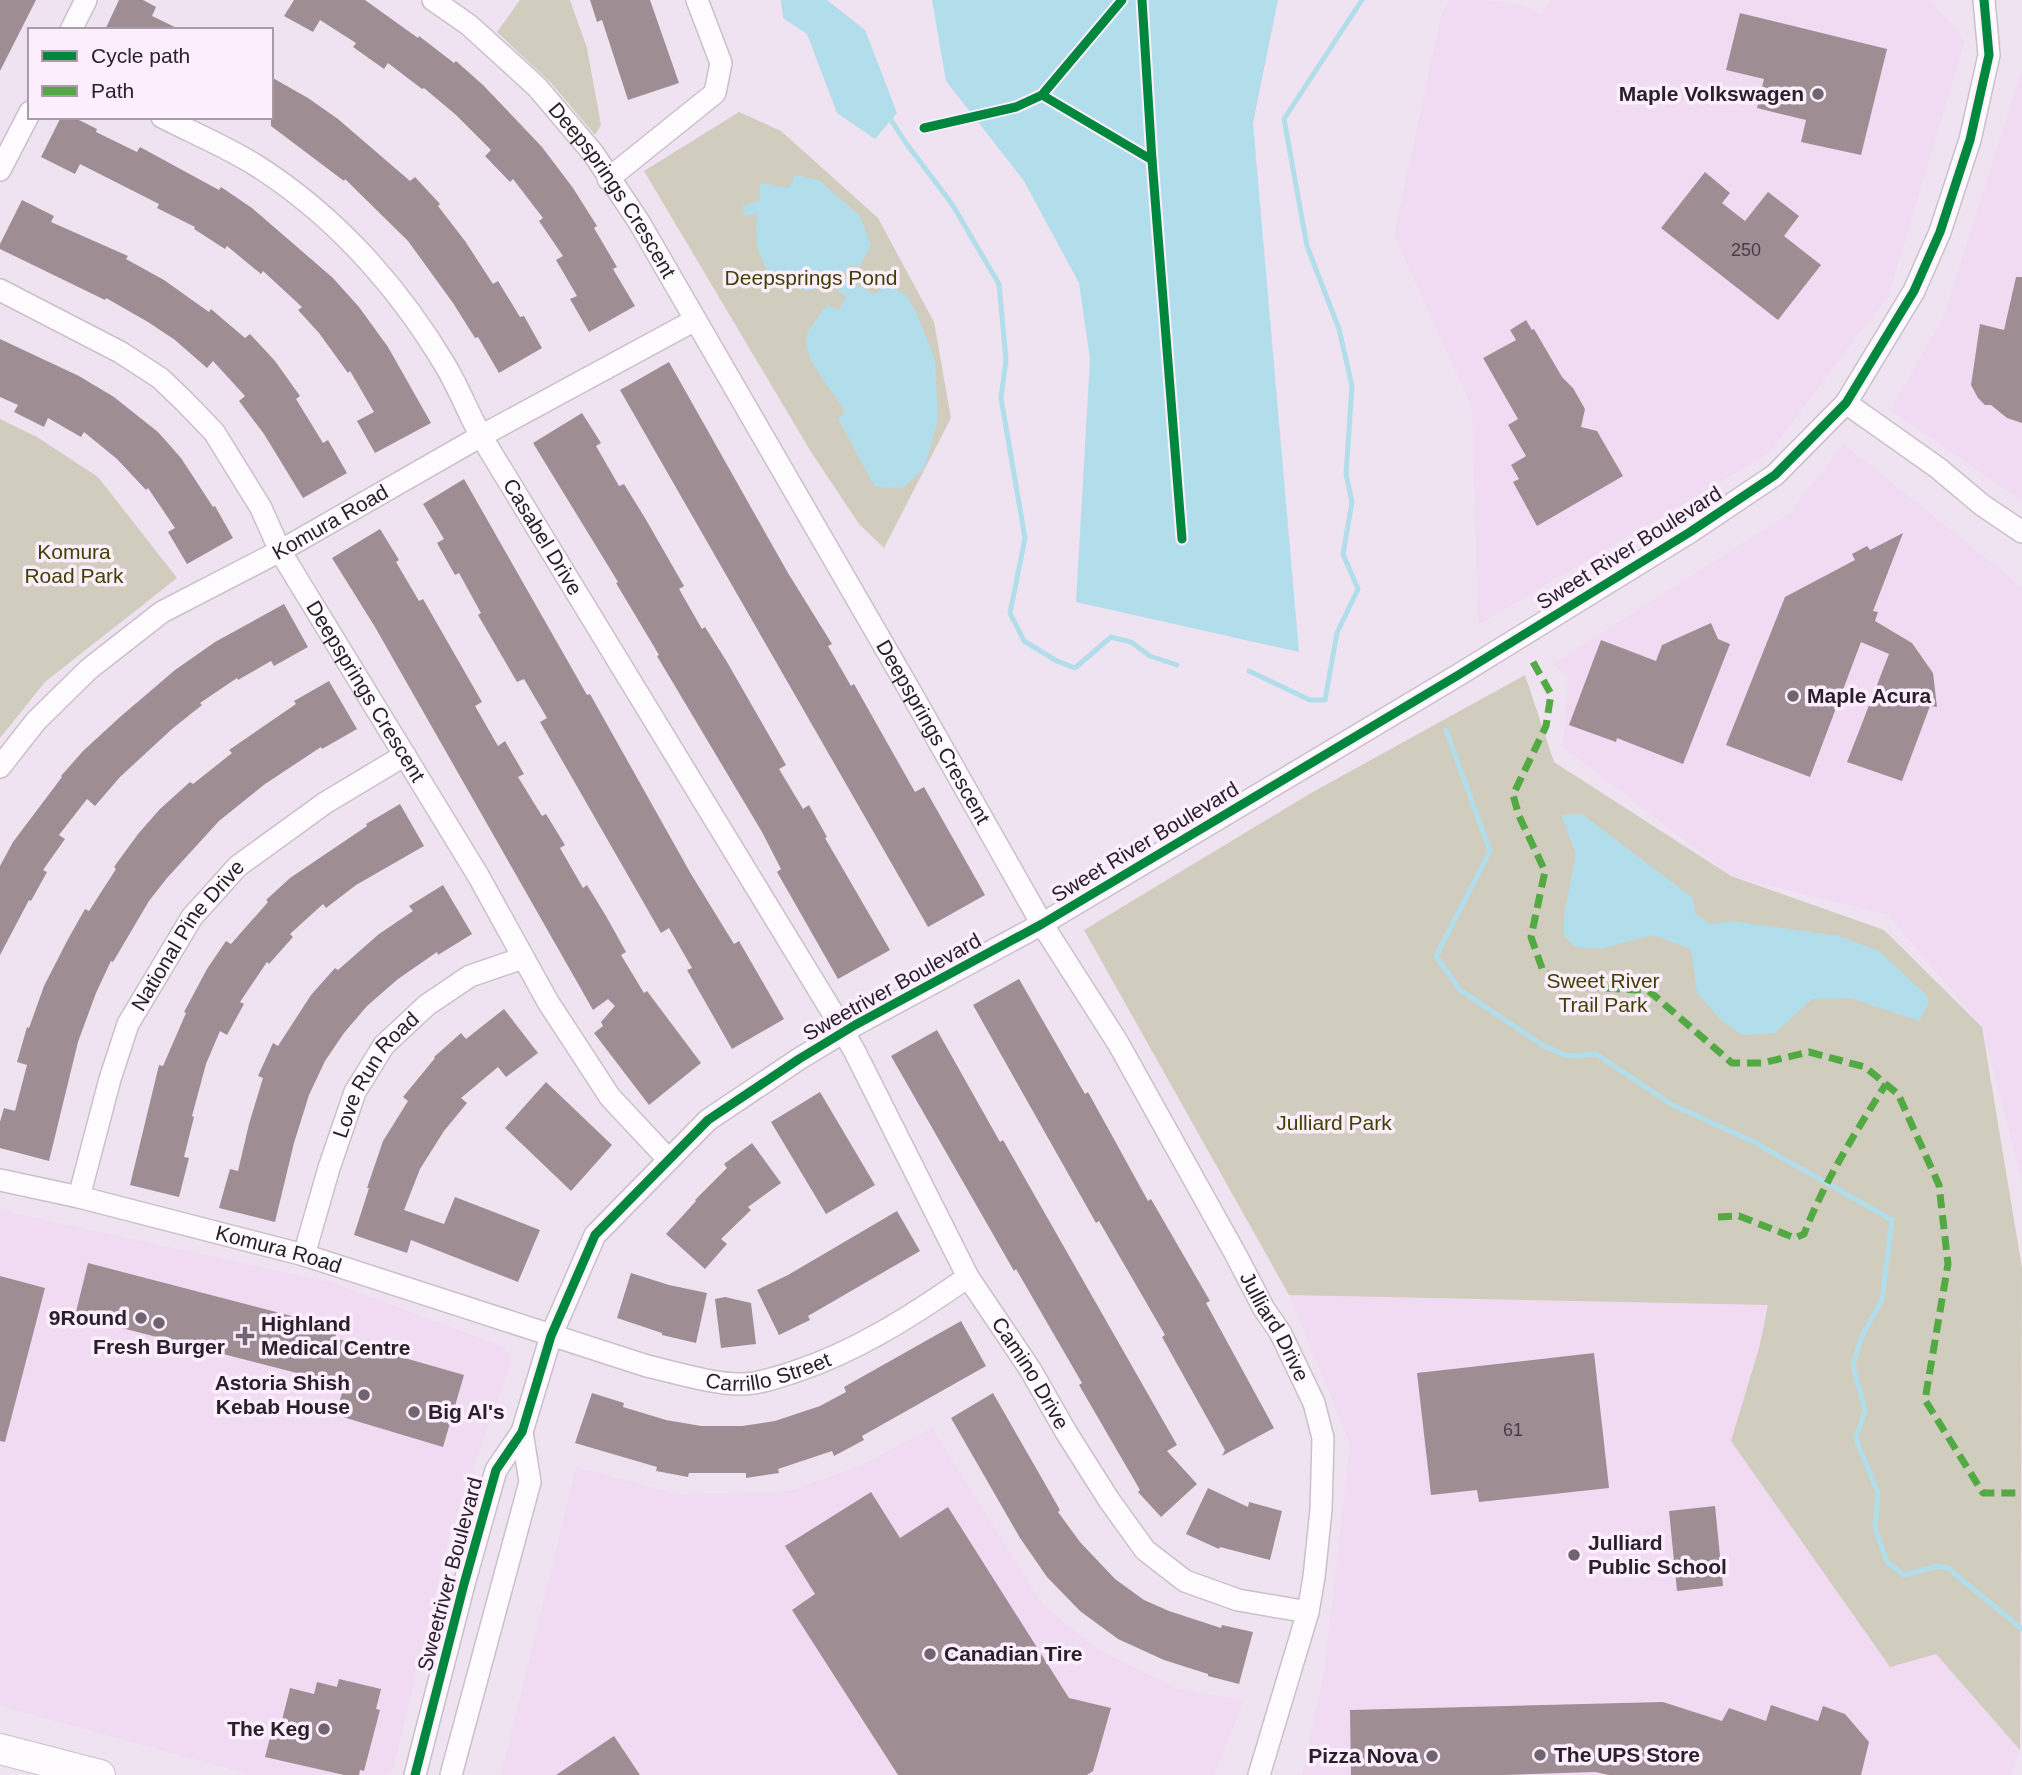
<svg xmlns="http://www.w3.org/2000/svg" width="2022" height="1775" viewBox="0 0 2022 1775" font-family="Helvetica,sans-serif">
<rect width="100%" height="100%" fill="#f0e3f1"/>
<g fill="#f1dbf3">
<path d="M1449,0H1486L1521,5L1542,14L1551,0H1931L1965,41L1889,295L1769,453L1478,625L1472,408L1394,235L1441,15Z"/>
<path d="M2022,69V501L1890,410L1943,318Z"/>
<path d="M1844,444L2022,587V1182L1982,1027L1888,915L1731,876L1563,747L1568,677L1553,664L1788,514Z"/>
<path d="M0,1210L334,1283L502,1346L513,1358L451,1530L393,1770L386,1775H251L0,1706Z"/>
<path d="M1289,1295L1768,1305L1759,1348L1936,1654L2020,1750L2011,1775H1302L1324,1672L1350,1444Z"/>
<path d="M932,1428L1043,1605L1099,1650L1176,1688L1244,1701L1214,1775H501L576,1467L677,1494L790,1491L859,1466Z"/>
</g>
<g fill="#d1cdbe">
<path d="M520,0H570L587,48L601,125L595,135L552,84L497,32Z"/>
<path d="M739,112L781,131L878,218L934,322L951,418L884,548L859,524L811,452L644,171Z"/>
<path d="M0,419L37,437L98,477L177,578L45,682L0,738Z"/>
<path d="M1525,675L1554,762L1731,876L1884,930L1982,1027L2022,1268L2020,1750L1936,1654L1890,1667L1731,1441L1759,1348L1768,1305L1289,1295L1084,930L1311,793Z"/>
</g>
<g fill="#b2ddea">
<path d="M781,0H827L865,30L897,113L875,139L837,113L807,34L783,18Z"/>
<path d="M932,0H1278L1253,123L1299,652L1076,602L1090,359L1079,283L1024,181L946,81Z"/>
<path d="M795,175L819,180L860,216L871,245L859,267L849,265L842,278L876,294L885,283L907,296L917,314L935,360L938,420L924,469L902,488L875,487L838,419L845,412C835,392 803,360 806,338C808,328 821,314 827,305L839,310L846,297L829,283L808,291L776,284C758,256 754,247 757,214L744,216L743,206L760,200V183L789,188Z"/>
<path d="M1582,814L1693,898L1695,913L1710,924L1731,921L1839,936L1879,951L1928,997V1005L1919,1021L1850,998L1812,999L1775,1033L1742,1035L1721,1020L1697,993L1691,949L1653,935L1601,949L1575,947L1564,936V915L1576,854L1561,815Z"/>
</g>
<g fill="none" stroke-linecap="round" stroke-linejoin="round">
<g stroke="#b2ddea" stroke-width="5">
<path d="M887,114L906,143L952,204L999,284L1006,360L1001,398L1025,538L1010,613L1024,641L1057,661L1075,668L1111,637L1131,642L1150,656L1177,665"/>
<path d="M1249,671L1310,700H1325L1337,633L1358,589L1343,554L1352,502L1346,474L1352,386L1339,329L1307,246L1284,119L1362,0"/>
<path d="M1446,730L1490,851L1436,956L1460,990L1544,1046L1568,1056L1596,1054L1671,1104L1754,1142L1892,1220L1882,1300L1862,1336L1853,1365L1865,1410L1856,1439L1878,1493L1875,1528L1887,1562L1904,1575L1938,1566L1948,1568L2022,1629"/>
</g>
</g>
<g fill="#9e8e94">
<path d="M0,0H36L0,71Z"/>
<path d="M119,0H143L156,7L152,16L181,30H105Z"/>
<path d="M294,0H365L418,38L419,36L454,63L456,61L483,85L542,147L573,188L597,226L594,228L617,267L613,269L635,306L589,332L570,299L577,296L556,260L563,256L539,221L543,218L513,179L510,182L485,156L491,150L456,115L424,88L422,89L388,63L384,69L353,47L356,43L320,20L313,32L284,16Z"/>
<path d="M590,0H650L679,83L628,100L602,20L597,22Z"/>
<path d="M1740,13L1887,49L1861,155L1801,142L1806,120L1757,108L1764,79L1726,70Z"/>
<path d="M271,77L308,98L338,119L410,181L415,177L440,204L438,206L465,241L493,284L498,281L520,317L524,316L542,348L499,373L478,337L475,338L453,303L408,241L345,179L344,181L271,126Z"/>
<path d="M61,117H73L97,129L96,132L137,152L140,147L219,190L221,187L252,208L333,278L359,307L388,347L431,423L375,453L357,421L374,412L350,371L348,373L319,333L298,310L302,307L263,271L261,274L227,246L225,249L194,229L195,227L157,208L159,204L80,164L75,174L41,157Z"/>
<path d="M1705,172L1730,193L1722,203L1745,221L1768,192L1799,216L1784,236L1821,265L1778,320L1661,228Z"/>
<path d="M22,200L54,216L51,222L128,256L126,259L164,280L209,312L211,309L245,338L250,334L275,361L300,396L296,399L323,443L328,440L347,473L303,498L264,434L239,401L245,396L213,361L207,368L175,340L148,322L106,298L105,300L0,249V244Z"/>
<path d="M2016,277H2022V423L2007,418L1991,405H1985L1978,398L1971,385L1980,324L2004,330Z"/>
<path d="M1526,320L1532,330L1534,329L1562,377L1573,388L1585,409L1581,427L1597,431L1623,476L1537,526L1513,482L1519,479L1511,465L1526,456L1508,425L1518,419L1483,358L1516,340L1510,330Z"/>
<path d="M0,339L79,376L114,397L158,432L181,458L213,507L215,506L233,538L187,564L168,532L175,528L148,488L146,490L117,459L84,432L81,437L48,418L44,427L14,412L18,405L0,397Z"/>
<path d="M669,362L788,573L832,644L828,646L851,686L854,684L915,792L924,787L985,895L928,927L620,390Z"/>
<path d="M582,413L601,443L596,446L619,486L624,484L645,518L684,586L679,589L702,629L705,627L727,662L786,765L779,769L803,809L809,805L827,837L825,838L890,950L838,979L777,872L781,869L762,832L657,656L659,655L616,583L618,582L533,443Z"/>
<path d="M464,479L587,695L590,694L691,874L734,944L739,941L784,1019L732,1049L687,970L692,968L669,928L661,933L540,722L547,718L524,679L517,682L478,615L481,613L459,573L455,575L437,543L444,539L423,504Z"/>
<path d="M380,529L399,560L396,562L419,601L423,599L482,702L475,706L498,746L505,741L524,774L518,777L542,816L546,814L565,845L560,848L583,888L587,885L606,916L626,952L621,955L644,993L647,991L701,1063L649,1105L594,1033L603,1026L601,1022L615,1006L608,999L593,1010L375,627L332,558Z"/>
<path d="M1903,533L1873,611L1878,612L1875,621L1912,643L1933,673L1937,707L1930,706L1902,781L1847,762L1889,654L1861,642L1810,777L1726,745L1785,597L1855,560L1852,554L1867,546L1870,550Z"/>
<path d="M284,604L308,647L274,666L271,661L238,680L237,678L200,703L202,705L172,729L120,777L95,806L87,799L59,835L65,839L43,870L47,872L31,901L29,900L0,955V866L13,842L62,777L61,776L83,751L120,717L175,670L215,642Z"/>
<path d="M1711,623L1718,639L1730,644L1683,764L1617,738L1616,742L1569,725L1601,640L1656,661L1662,645Z"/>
<path d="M329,681L357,729L322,749L321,747L265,784L219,821L167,878L149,901L113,962L111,961L96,993L78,1042L49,1161L0,1148V1122L4,1108L15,1111L27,1065L17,1062L27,1027L29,1028L44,986L67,941L85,909L89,911L116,869L114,867L138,834L160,809L190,782L193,784L232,753L229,750L296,704L294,701Z"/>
<path d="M400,804L424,846L356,885L326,908L323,904L290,934L293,937L269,964L267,962L240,1002L244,1004L227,1035L220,1031L206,1064L192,1116L194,1117L184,1157L189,1158L179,1197L130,1185L159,1065L163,1066L186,1013L184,1012L207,969L226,941L231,944L268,902L266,900L290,878L367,826L366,824Z"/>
<path d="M443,885L472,934L438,955L437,952L398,979L367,1006L344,1033L325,1061L309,1095L294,1143L275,1222L219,1208L230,1169L238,1171L249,1124L263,1078L258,1076L273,1043L278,1046L311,995L335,968L338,970L379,934L413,911L409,906Z"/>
<path d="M1019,979L1085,1094L1088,1092L1148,1201L1151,1199L1210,1301L1206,1303L1274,1428L1222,1456L1225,1450L1162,1337L1165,1335L1099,1221L1096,1223L973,1005Z"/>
<path d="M504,1009L538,1053L506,1077L498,1067L461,1098L467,1103L444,1131L420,1169L404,1210L444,1224L455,1197L540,1230L518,1282L411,1240L407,1253L354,1235L369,1188H367L383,1141L408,1101L403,1097L435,1058L434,1057L461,1033L466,1039Z"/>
<path d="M937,1030L1000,1142L1003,1140L1177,1445L1167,1451L1197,1484L1161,1517L1138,1492L1140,1490L1079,1385L1082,1383L1016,1269L1014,1271L891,1056Z"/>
<path d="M546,1082L612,1145L571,1191L505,1128Z"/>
<path d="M820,1092L875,1185L826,1214L771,1122Z"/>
<path d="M752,1143L781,1183L748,1207L751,1210L721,1239L727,1244L705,1269L666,1234L696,1201L695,1200L727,1168L724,1164Z"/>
<path d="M897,1211L920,1251L808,1316L810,1320L779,1335L757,1290L788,1275Z"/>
<path d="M88,1263L338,1328L335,1338L464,1375L443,1447L336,1415L344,1385L75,1316Z"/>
<path d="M631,1273L669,1285L707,1293L696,1343L662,1335V1333L617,1318Z"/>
<path d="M0,1276L45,1288L5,1442L0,1441Z"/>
<path d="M725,1297L751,1303L756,1344L721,1348L715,1299Z"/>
<path d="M961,1321L986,1366L862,1436L864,1440L834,1456L832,1451L778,1469L779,1473L746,1478V1473H689L688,1477L656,1471L657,1467L575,1443L592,1393L624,1403L623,1407L666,1420L701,1426H742L775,1421L820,1406L846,1392L844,1387Z"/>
<path d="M1594,1353L1609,1488L1479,1502L1477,1490L1431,1495L1417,1373Z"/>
<path d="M993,1393L1060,1510L1058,1512L1080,1542L1115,1579L1144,1600L1169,1611L1221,1628L1222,1625L1253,1632L1239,1684L1208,1676V1674L1164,1660L1118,1639L1080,1611L1047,1577L1020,1538L951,1418Z"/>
<path d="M1208,1488L1248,1507L1249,1502L1282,1511L1270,1560L1220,1547L1219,1549L1186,1534Z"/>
<path d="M871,1492L900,1538L948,1507L1069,1698L1111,1708L1093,1771L1087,1775H898L792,1610L815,1594L785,1546Z"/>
<path d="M1715,1506L1723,1586L1677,1591L1669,1511Z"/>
<path d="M339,1679L381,1689L376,1709L380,1710L364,1771L360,1770L359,1775H344L265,1757L274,1722L281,1724L290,1688L314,1694L317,1682L337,1687Z"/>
<path d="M1663,1702L1722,1721L1729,1708L1766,1721L1771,1705L1818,1721L1823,1706L1845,1714L1869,1742L1861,1775H1609L1595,1772L1504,1775H1351L1350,1710Z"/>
<path d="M614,1736L640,1775H556Z"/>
</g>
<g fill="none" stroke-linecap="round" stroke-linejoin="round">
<g stroke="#cabfca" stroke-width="24">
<g id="minor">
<path id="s1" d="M433,0L469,25L537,87L593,153L639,222L909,689L1042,924L1118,1043L1236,1255L1264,1309L1280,1332L1314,1403L1323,1438L1321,1510L1314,1577L1308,1612L1259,1775"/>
<path d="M71,30L86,0"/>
<path id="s2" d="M162,117C193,133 227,147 257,166C334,215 398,286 445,365C459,388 468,413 481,436L831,1010L855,1052L968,1277L1030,1369L1066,1432L1109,1500L1145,1550L1185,1581L1238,1600L1308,1612"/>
<path d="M0,170L30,112"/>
<path d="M608,179L715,93L721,63L697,0"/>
<path id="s3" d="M0,290L120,352L160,378L184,401L214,432L261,508L280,551L479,877L548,1002L610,1097L668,1159"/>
<path d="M1846,403L1938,468L1982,505L2022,532"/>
<path id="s4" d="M0,767L36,721L89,669L162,612L280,551L481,436L695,320"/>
<path id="s5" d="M0,1180L79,1197L304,1255L647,1366C673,1372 716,1385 742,1384C759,1384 778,1377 794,1372C858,1351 913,1315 968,1277"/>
<path id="s6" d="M79,1197L110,1079L128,1024L192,917L238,866L325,803L405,755"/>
<path id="s7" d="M304,1255L329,1168L355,1092L384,1045L427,1005L470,976L523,958"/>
<path d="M415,1775L464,1584L496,1470L522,1432L551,1336L595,1235L708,1120L799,1059L855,1025L1042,924L1460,674L1690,532L1775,475L1846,403L1914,291L1940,232L1970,140L1989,55L1984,0"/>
<path d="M451,1775L530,1482L522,1432"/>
</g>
</g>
<g stroke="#cabfca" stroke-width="32">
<path id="secondary" d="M0,1749L100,1775"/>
</g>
<use href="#minor" stroke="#fdfbfd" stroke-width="21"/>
<use href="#secondary" stroke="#fdfbfd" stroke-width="30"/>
<g stroke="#53aa44" stroke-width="7" stroke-dasharray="14 7" stroke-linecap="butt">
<path d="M1533,662L1551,694L1546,726L1513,795L1519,816L1545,871L1531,937L1543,971L1565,985L1649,991L1732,1063H1762L1809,1052L1865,1067L1898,1094L1939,1185L1948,1264L1925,1400L1983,1493H2022"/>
<path d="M1718,1217L1739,1216L1795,1238L1804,1234C1825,1180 1855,1133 1886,1084"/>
</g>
<g stroke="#fdeefe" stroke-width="13">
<g id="cycleway">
<path d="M1042,95L1152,160L1142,0"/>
<path d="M924,128L1016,107L1042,95L1122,0"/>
<path d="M1152,160L1182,539"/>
<path d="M415,1775L464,1584L496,1470L522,1432L551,1336L595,1235L708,1120L799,1059L855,1025L1042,924L1460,674L1690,532L1775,475L1846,403L1914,291L1940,232L1970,140L1989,55L1984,0"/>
</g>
</g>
<use href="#cycleway" stroke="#00873e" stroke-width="9"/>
</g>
<g fill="#6f646f" stroke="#fdeefe" stroke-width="2.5">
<circle cx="1818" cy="94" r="7"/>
<circle cx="1793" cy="696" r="7"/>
<circle cx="141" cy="1318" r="7"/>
<circle cx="159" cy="1323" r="7"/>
<path d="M241.5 1325.5h7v7h7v7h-7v7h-7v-7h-7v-7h7z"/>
<circle cx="364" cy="1395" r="7"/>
<circle cx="414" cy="1412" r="7"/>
<circle cx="1574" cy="1555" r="7"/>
<circle cx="930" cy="1654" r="7"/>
<circle cx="324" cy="1729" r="7"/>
<circle cx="1540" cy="1755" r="7"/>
<circle cx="1432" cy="1756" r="7"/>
</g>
<g text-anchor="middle" stroke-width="7" stroke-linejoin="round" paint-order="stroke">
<g font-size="18" fill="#463c44">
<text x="1746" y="256">250</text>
<text x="1513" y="1436">61</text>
</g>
<g font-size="21" font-weight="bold" fill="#292029" stroke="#fdeefe" text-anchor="start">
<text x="1804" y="101" text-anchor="end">Maple Volkswagen</text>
<text x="1807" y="703">Maple Acura</text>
<text x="127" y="1325" text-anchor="end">9Round</text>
<text x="261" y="1331">Highland<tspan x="261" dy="24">Medical Centre</tspan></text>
<text x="159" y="1354" text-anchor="middle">Fresh Burger</text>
<text x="350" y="1390" text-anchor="end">Astoria Shish<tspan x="350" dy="24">Kebab House</tspan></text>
<text x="428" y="1419">Big Al's</text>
<text x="1588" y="1550">Julliard<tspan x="1588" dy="24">Public School</tspan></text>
<text x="944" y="1661">Canadian Tire</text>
<text x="310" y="1736" text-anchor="end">The Keg</text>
<text x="1554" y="1762">The UPS Store</text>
<text x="1418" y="1763" text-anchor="end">Pizza Nova</text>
</g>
<g font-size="21" fill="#292029" stroke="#fdeefe">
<text dy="7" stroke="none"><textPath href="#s1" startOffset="264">Deepsprings Crescent</textPath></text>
<text dy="7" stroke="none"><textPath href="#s4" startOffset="416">Komura Road</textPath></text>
<text dy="7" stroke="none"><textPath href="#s2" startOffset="581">Casabel Drive</textPath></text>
<text transform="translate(1629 548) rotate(-32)" y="7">Sweet River Boulevard</text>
<text dy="7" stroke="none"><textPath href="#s3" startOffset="560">Deepsprings Crescent</textPath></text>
<text dy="7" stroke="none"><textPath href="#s1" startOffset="894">Deepsprings Crescent</textPath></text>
<text transform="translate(1145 842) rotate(-31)" y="7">Sweet River Boulevard</text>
<text dy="7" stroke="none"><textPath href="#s6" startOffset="287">National Pine Drive</textPath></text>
<text transform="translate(892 987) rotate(-29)" y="7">Sweetriver Boulevard</text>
<text dy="7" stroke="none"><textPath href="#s7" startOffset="196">Love Run Road</textPath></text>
<text dy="7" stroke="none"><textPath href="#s5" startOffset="287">Komura Road</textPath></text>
<text dy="7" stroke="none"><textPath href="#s1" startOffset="1580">Julliard Drive</textPath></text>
<text dy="7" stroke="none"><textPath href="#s5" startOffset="798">Carrillo Street</textPath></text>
<text dy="7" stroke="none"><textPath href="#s2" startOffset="1550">Camino Drive</textPath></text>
<text transform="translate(450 1574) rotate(-75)" y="7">Sweetriver Boulevard</text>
</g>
<g font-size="21" fill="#3f4101" stroke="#fdeefe">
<text x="811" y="285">Deepsprings Pond</text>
<text x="74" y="559">Komura<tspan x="74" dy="24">Road Park</tspan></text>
<text x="1603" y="988">Sweet River<tspan x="1603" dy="24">Trail Park</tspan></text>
<text x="1334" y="1130">Julliard Park</text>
</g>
</g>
<rect x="28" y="28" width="245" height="91" fill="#fdeefe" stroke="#a89ca9" stroke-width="2"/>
<rect x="42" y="51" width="35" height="10" fill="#00873e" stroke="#a89ca9" stroke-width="2"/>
<text x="91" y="63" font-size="21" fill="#292029">Cycle path</text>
<rect x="42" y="86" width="35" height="10" fill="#53aa44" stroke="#a89ca9" stroke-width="2"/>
<text x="91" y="98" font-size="21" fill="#292029">Path</text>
</svg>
